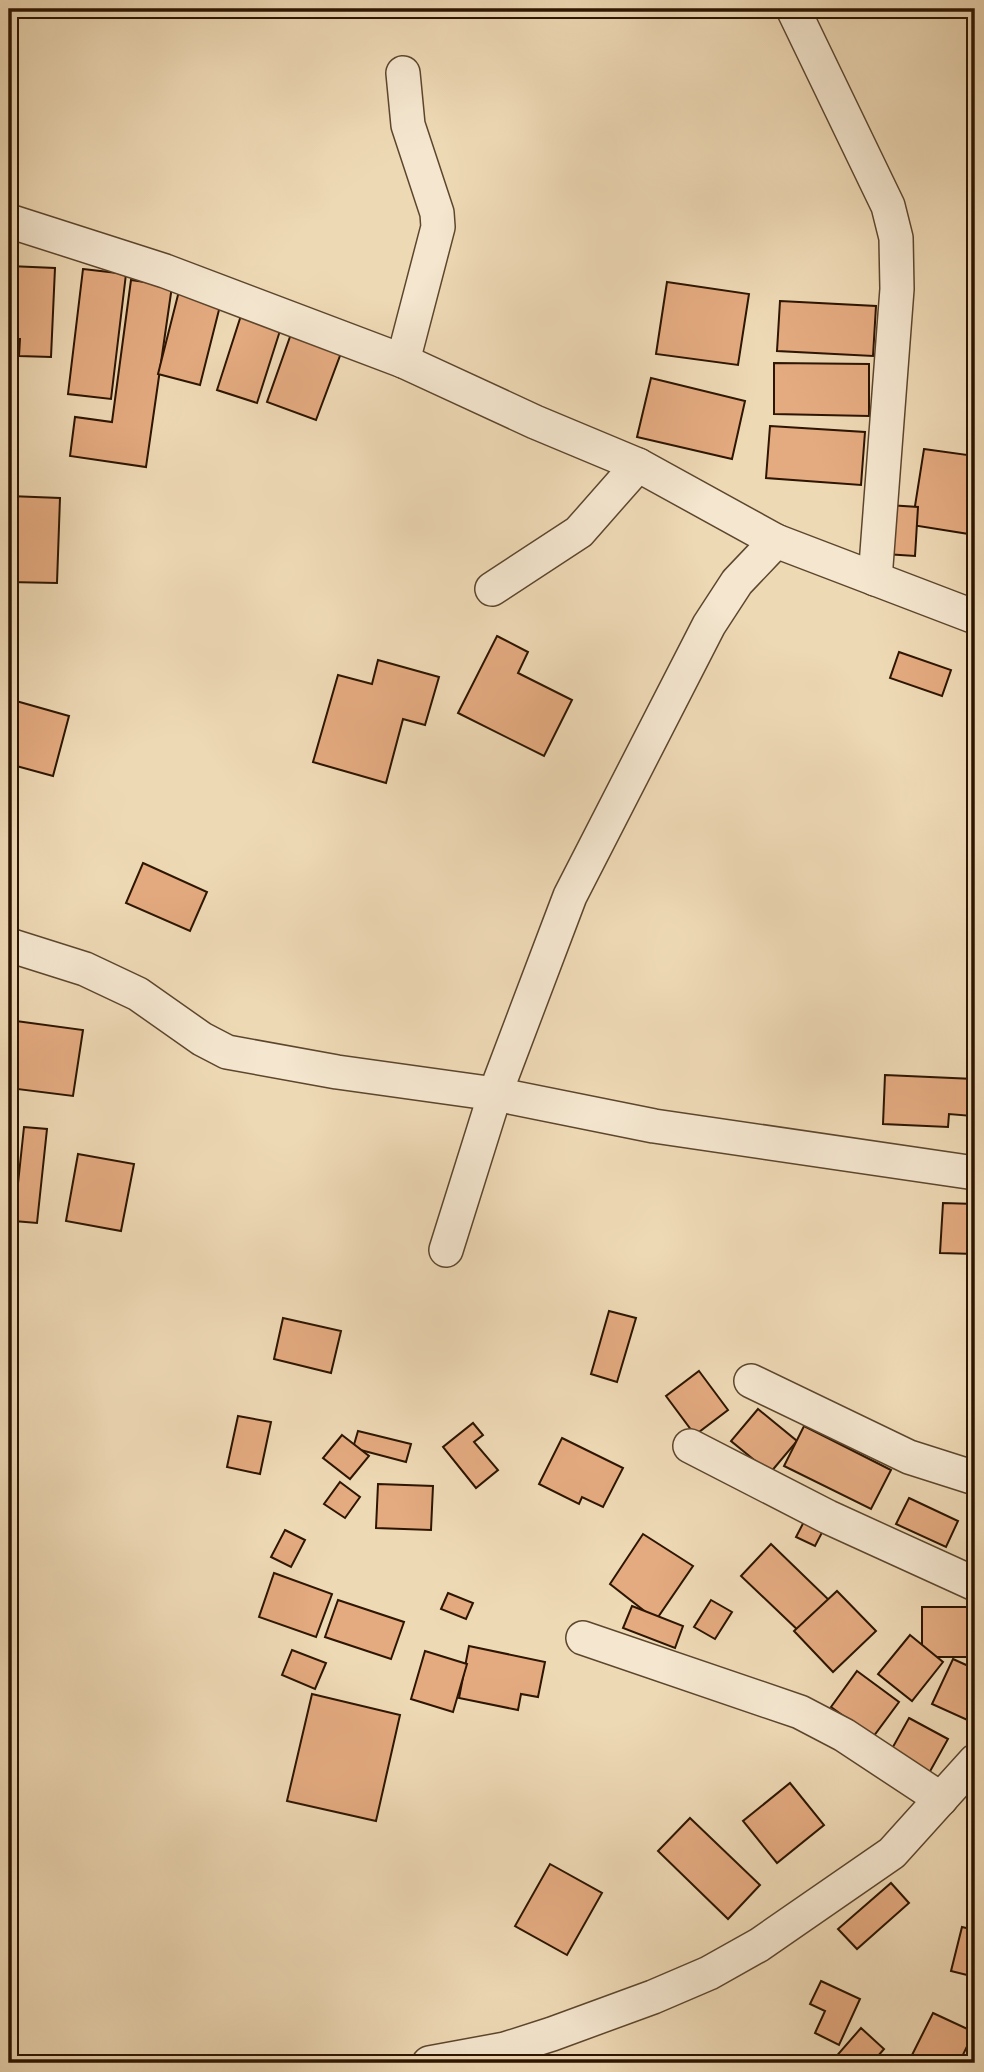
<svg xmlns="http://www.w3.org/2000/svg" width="984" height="2072" viewBox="0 0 984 2072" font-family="'IM FELL French Canon',serif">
<rect width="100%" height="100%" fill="#eed9b5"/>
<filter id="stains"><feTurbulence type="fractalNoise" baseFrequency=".00286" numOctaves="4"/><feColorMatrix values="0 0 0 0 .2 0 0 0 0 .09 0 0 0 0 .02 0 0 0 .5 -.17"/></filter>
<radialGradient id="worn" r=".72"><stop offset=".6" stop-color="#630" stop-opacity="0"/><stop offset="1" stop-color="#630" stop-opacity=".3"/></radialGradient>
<g fill="#e4aa80" stroke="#2d1500" stroke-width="2">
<path d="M9,266L55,268L51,357L19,356L20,339H9Z"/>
<path d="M83,269L126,274L111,399L68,394Z"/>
<path d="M131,280L172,286L146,467L70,456L75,417L112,422Z"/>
<path d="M667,282L749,294L738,365L656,354Z"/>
<path d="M180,287L222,298L200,385L158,374Z"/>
<path d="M780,301L876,306L873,356L777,351Z"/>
<path d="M245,303L285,315L257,403L217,390Z"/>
<path d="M291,334L341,353L316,420L267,402Z"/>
<path d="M774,363L869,364V416L774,414Z"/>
<path d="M651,378L745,401L732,459L637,437Z"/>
<path d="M770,426L865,432L861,485L766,478Z"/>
<path d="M924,449L975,456V535L912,525Z"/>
<path d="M9,496L60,498L57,583L9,582Z"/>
<path d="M888,505L918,507L915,556L885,554Z"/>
<path d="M497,636L528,652L518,673L572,700L544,756L458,713Z"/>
<path d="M899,652L951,670L942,696L890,678Z"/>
<path d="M378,660L439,677L425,725L403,719L386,783L313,762L338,675L372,684Z"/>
<path d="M9,699L69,716L53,776L9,764Z"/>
<path d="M143,863L207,892L190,931L126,903Z"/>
<path d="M16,1021L83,1030L73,1096L9,1088Z"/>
<path d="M885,1075L974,1079L972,1116L949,1114L948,1127L883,1124Z"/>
<path d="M24,1127L47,1129L37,1223L14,1221Z"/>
<path d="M78,1154L134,1164L121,1231L66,1221Z"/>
<path d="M943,1203L975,1204V1254L940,1253Z"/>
<path d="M609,1311L636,1318L617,1382L591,1374Z"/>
<path d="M283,1318L341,1331L331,1373L274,1359Z"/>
<path d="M699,1371L728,1410L695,1435L666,1396Z"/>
<path d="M758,1409L797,1441L770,1473L731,1441Z"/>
<path d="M238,1416L271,1422L260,1474L227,1467Z"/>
<path d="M473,1423L483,1435L474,1442L498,1470L476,1488L443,1447Z"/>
<path d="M804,1426L891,1470L871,1509L784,1466Z"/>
<path d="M358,1431L411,1444L406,1462L353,1448Z"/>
<path d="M342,1435L369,1456L350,1479L323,1458Z"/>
<path d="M562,1438L623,1468L603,1507L582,1497L579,1504L539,1484Z"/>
<path d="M340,1482L360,1497L345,1518L324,1504Z"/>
<path d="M378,1484L433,1486L431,1530L376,1528Z"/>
<path d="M909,1498L958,1521L946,1547L896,1524Z"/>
<path d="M809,1512L828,1521L815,1546L796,1537Z"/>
<path d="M285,1530L305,1540L291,1567L271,1557Z"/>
<path d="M643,1534L693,1566L656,1620L610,1584Z"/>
<path d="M771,1544L832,1603L802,1634L741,1576Z"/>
<path d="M274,1573L332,1594L316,1637L259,1617Z"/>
<path d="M837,1591L876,1631L833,1672L794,1631Z"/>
<path d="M448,1593L473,1603L466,1619L441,1609Z"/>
<path d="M338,1600L404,1622L391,1659L325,1637Z"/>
<path d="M711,1600L732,1612L715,1639L694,1627Z"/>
<path d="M632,1606L683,1626L675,1648L623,1628Z"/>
<rect x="922" y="1607" width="53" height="50"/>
<path d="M910,1635L943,1662L912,1701L878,1674Z"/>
<path d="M469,1646L545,1662L538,1697L521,1694L518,1710L459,1698Z"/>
<path d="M292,1650L326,1663L315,1689L282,1675Z"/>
<path d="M425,1651L467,1664L453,1712L411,1699Z"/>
<path d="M953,1659L975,1669L974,1723L932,1704Z"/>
<path d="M857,1671L899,1702L873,1737L831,1707Z"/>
<path d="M312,1694L400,1715L376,1821L287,1801Z"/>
<path d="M909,1718L948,1739L928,1775L889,1754Z"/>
<path d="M790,1783L824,1825L777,1863L743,1821Z"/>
<path d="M690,1818L760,1885L728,1919L658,1851Z"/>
<path d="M550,1864L602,1893L567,1955L515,1926Z"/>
<path d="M891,1883L909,1903L857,1949L838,1929Z"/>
<path d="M962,1927L975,1930V1977L951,1971Z"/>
<path d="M821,1981L860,1999L839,2045L815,2033L825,2011L810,2004Z"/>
<path d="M933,2013L974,2032L959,2063H908Z"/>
<path d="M861,2028L884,2049L872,2063H837L833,2060Z"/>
</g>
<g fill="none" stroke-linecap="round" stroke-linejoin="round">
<g stroke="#5d462d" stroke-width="36">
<g id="minor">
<path d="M793,9L888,206L896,238L897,289L875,579"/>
<path d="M403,73L408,125L437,213L438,227L403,361"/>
<path d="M9,221L165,271L403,361L535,422L638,465L776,541L975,617"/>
<path d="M492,589L579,532L638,465"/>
<path d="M9,945L85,969L138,994L202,1039L227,1052L337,1072L495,1094L654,1126L975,1173"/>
<path d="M446,1250L495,1094L570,896L709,625L737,582L776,541"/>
<path d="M751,1381L909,1457L975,1478"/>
<path d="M690,1446L828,1517L975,1584"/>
<path d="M583,1638L800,1712L844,1735L941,1799"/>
<path d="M429,2063L505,2049L552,2034L653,1997L709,1973L759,1945L892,1853L975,1761"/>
</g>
</g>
<use href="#minor" stroke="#f4e6cf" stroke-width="33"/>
</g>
<rect width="984" height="2072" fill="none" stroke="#eed9b5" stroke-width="35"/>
<rect x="10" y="10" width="963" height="2051" fill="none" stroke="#2d1500" stroke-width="3.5"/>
<rect x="18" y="18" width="949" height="2037" fill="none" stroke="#2d1500" stroke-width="2"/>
<rect width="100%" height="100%" filter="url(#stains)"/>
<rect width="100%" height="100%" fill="url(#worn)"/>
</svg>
